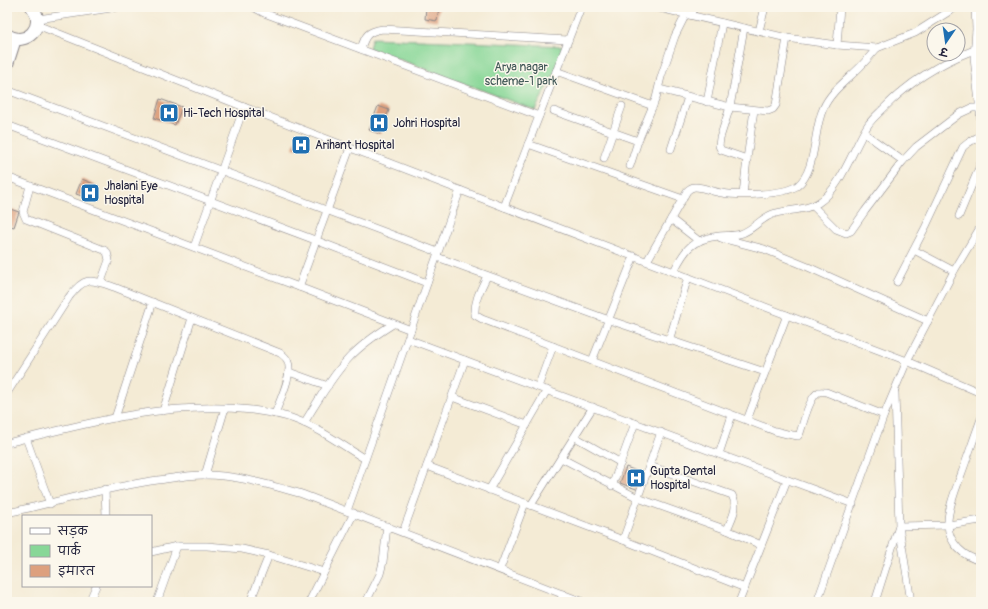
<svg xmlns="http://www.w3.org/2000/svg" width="988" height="609" viewBox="0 0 988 609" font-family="Pangolin,'Playpen Sans Deva',sans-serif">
<rect width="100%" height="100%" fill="#fbf7ec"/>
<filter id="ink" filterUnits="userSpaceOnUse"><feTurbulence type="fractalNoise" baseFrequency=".025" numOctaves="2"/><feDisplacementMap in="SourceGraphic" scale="8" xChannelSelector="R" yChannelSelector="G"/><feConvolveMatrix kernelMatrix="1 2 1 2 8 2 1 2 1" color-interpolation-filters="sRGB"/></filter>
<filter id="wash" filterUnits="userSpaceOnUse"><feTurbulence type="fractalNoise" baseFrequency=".012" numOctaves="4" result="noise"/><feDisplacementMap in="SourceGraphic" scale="16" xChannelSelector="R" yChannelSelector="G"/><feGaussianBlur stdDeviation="0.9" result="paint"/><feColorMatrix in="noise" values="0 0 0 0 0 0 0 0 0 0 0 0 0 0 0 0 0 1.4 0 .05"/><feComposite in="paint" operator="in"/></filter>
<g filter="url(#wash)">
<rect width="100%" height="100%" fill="#f4ebd5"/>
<path fill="#88d797" stroke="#557c69" d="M372,38L563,46L556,71L535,110L369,48Z"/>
<g id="blocks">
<g fill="#dda07e">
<path d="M426,7H439L437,21L425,19Z"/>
<path d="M160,99L182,107L175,125L154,118Z"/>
<path d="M378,106L389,110L380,134L369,130Z"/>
<path d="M296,139L308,143L306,149L298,146L297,149L293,148Z"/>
<path d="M82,179L96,185L95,189L100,191L96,201L76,194Z"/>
<path d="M7,208L19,212L14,227L7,225Z"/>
<path d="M626,467L644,474L639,490L620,483Z"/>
</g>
</g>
</g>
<g filter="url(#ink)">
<use href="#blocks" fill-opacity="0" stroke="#8b8688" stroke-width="1"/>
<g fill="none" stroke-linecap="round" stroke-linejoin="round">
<g stroke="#8b8688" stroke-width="8">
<g id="street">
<path d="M253,7L264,13L539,116"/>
<path d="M655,7L787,38L837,45L877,48L915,33L956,7"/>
<path d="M975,7L976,29L974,58L981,120"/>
<path d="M691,15L695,7"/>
<path d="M38,19L118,7"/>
<path d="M37,25L244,107L504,207L581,7"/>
<path d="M744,28L730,107L720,138L719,146L721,150L747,159"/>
<path d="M759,31L765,7"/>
<path d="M837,45L840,7"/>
<path d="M361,49C365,35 368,31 383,29L568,40"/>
<path d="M556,71L653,106"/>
<path d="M659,89L730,107L768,111L773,109L776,105L787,38"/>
<path d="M7,90L438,252"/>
<path d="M707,102L722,23"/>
<path d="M554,111L638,141"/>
<path d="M7,125L315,240L427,283"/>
<path d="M864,133L903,161"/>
<path d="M528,144L683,199"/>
<path d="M671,149L688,97"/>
<path d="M604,158L622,106"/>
<path d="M630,166L638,141L656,98L661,77L675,36L686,14"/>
<path d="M7,177L299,287L411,330"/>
<path d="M30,186L23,212L26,219L104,250L107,252L109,260L101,282"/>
<path d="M743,194L747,159L754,110"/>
<path d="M813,206L836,229L846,233L851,231L865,211L903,161L916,147L959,114L972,108H981"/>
<path d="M504,207L907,361L884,415L817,602"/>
<path d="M959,216L981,163"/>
<path d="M671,219L699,241"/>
<path d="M981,226L954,271L907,361L981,393"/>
<path d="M721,238L764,249L808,267L928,321"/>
<path d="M194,247L244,107"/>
<path d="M914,250L954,271"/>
<path d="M437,257L609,320L765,372"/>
<path d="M647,261L687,191C689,189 692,187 695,187C704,187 713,192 722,193C738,196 783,195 797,186C817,171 813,130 823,109C830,92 846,81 859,68C865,62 871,55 877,48"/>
<path d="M674,271C685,249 692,239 719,236C725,235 733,236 740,234C754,230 762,216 776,213C790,209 805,211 818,203C841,189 853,148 868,125C872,119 878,114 883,109C908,83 940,63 974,50"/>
<path d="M487,276C481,289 474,300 475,315L482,319L775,431L787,434L798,436L800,433C803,424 810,395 819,392C820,391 825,392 826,392L884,415"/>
<path d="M897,282L926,226L963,147L968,143L981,135"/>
<path d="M299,287L350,148"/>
<path d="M408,339L853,504"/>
<path d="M669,341L688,277"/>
<path d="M592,361L634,256"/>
<path d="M289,372L328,386"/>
<path d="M538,387L553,346"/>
<path d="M7,393L69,297C85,276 90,279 114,287L280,353C283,355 287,358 288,362C293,374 279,402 275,414"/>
<path d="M895,393L899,526L911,602"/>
<path d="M452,397L527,425"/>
<path d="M163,411L192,318"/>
<path d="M115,418L153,302"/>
<path d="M981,419C974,438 968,456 961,475C956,489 947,510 948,525C949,544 964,557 981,561"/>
<path d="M747,420L787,315"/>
<path d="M304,423C318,401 331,377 349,358C362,344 377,334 393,324"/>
<path d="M575,437L621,463"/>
<path d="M26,438L50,504"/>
<path d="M7,443C87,423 170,400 252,410C266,412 281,414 294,419C319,428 342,445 365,459"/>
<path d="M719,454L732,415"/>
<path d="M561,458L638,498L727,530L761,545"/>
<path d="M427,466L623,540L745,588"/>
<path d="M650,466L732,495C739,508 732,517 727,530"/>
<path d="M205,475L225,408"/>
<path d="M612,486L635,423"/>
<path d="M105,489L106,516"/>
<path d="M489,490L547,390"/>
<path d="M531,505L593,407"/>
<path d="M347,511L460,190"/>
<path d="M7,513C58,502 107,487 158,480C173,478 188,475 204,475C237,475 270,485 302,494L583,602"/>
<path d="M403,532L465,360"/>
<path d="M623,540L661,432"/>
<path d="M151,552L177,546H207L242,549L269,555L324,572"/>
<path d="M500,569L525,503"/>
<path d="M89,602L96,586"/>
<path d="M157,602L177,546"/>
<path d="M250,602L269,555"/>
<path d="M309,602L354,513"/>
<path d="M366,602L380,574L383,562L387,526"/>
<path d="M560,602L563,594"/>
<path d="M739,602L787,480"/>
<path d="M875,602L899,526L948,525L981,520"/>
</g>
</g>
<g stroke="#8b8688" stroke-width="14">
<g id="primary">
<path d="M7,35C26,48 47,26 32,7"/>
<path d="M7,64L15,39"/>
</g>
</g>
<use href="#street" stroke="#fff" stroke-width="7"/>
<use href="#primary" stroke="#fff" stroke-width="12"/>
</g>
</g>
<defs>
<g id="hospital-square" transform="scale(1)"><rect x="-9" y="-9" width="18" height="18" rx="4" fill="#1f6fb2" stroke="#fbf7ec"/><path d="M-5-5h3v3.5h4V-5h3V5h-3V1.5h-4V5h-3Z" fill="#fff"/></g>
</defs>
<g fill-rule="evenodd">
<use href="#hospital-square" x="169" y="113"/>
<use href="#hospital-square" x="379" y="123"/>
<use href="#hospital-square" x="301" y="145"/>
<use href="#hospital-square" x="90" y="193"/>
<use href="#hospital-square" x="636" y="478"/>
</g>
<g text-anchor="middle" stroke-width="3" stroke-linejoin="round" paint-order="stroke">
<g font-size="12" fill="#415857" stroke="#fbf7ec">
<text x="521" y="71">Arya nagar<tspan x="521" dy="14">scheme-1 park</tspan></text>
</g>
<g font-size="12" fill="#22223b" stroke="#fbf7ec" text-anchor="start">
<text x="183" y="117">Hi-Tech Hospital</text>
<text x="393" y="127">Johri Hospital</text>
<text x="315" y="149">Arihant Hospital</text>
<text x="104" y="190">Jhalani Eye<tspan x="104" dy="14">Hospital</tspan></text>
<text x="650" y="475">Gupta Dental<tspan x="650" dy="14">Hospital</tspan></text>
</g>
</g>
<rect width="988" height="609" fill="none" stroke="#fbf7ec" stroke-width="24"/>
<rect x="22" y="515" width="130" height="72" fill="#fbf7ec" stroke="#a4a2a5"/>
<rect x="30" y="528" width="20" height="6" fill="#ffffff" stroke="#a4a2a5"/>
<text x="58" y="535" font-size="12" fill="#22223b">सड़क</text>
<rect x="30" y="545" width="20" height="12" fill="#88d797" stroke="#a4a2a5"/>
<text x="58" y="555" font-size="12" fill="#22223b">पार्क</text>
<rect x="30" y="565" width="20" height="12" fill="#dda07e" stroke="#a4a2a5"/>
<text x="58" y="575" font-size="12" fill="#22223b">इमारत</text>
<g transform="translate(946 42) rotate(193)"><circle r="19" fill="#fbf7ec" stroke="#a4a2a5"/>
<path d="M0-3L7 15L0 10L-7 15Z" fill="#1f6fb2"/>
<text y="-6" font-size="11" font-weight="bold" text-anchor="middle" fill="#22223b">उ</text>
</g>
</svg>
